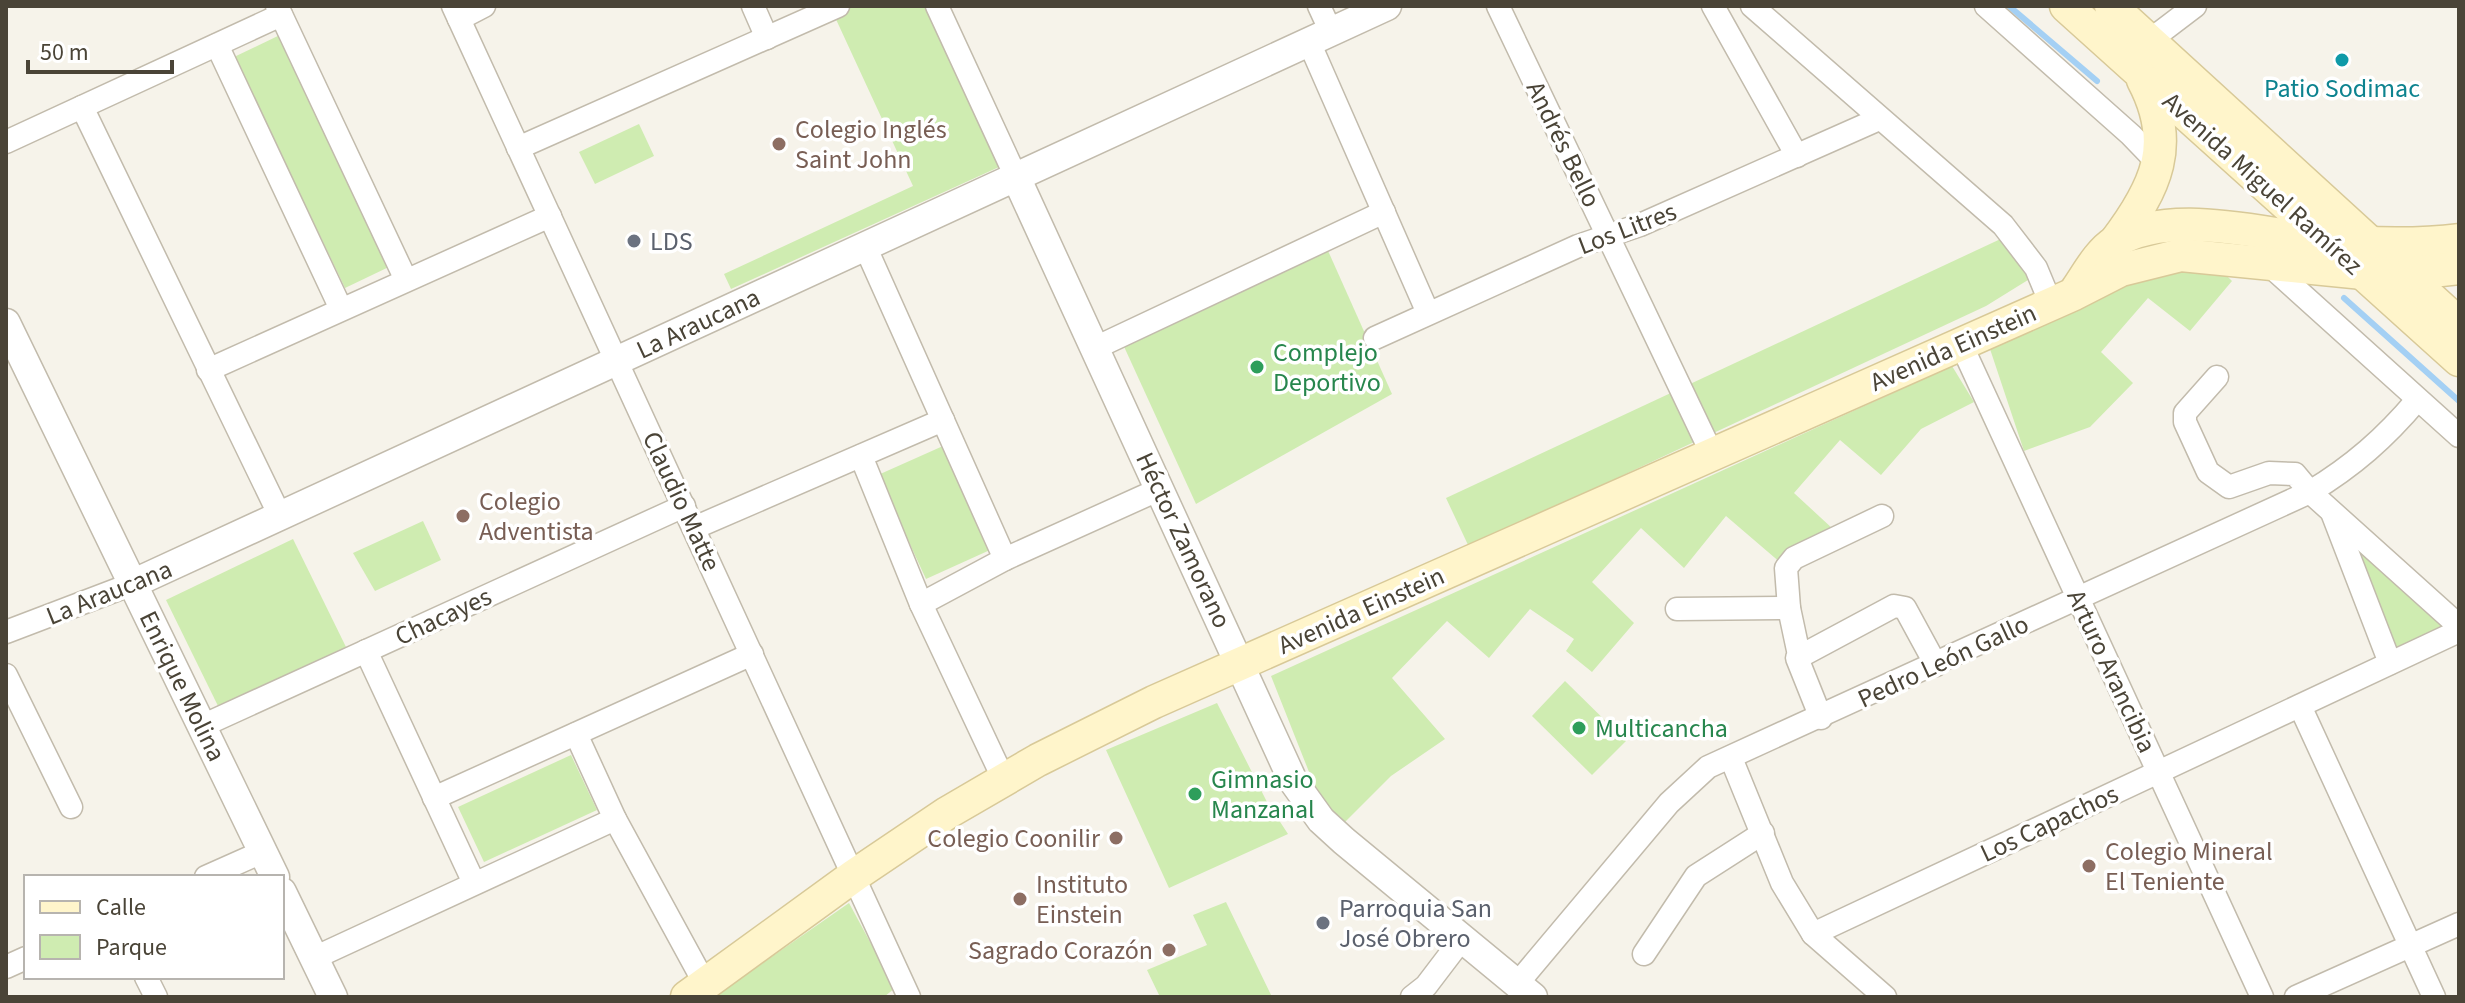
<svg xmlns="http://www.w3.org/2000/svg" width="2465" height="1003" viewBox="0 0 2465 1003" font-family="'Source Sans 3',sans-serif">
<rect width="100%" height="100%" fill="#f6f3ea"/>
<g fill="#cfecb1">
<path d="M853,6H928L999,167L731,289L724,274L913,186L834,15Z"/>
<path d="M282,34L393,265L345,288L234,57Z"/>
<path d="M639,124L654,156L595,184L579,152Z"/>
<path d="M2007,236L2036,275L1986,306L1469,547L1446,498Z"/>
<path d="M1325,244L1392,394L1196,504L1121,340Z"/>
<path d="M2219,268L2232,281L2190,331L2148,298L2101,352L2133,383L2090,427L2024,451L1990,349L2077,301L2158,271Z"/>
<path d="M1952,366L1974,402L1921,429L1881,475L1840,440L1794,493L1833,529L1789,570L1726,516L1684,568L1641,528L1592,582L1634,623L1592,672L1566,651L1574,639L1530,609L1489,658L1447,621L1392,678L1445,739L1391,776L1345,822L1325,805L1313,782L1271,676Z"/>
<path d="M943,446L990,550L926,579L878,475Z"/>
<path d="M2327,515L2453,629L2392,656Z"/>
<path d="M423,521L441,560L375,591L353,553Z"/>
<path d="M293,539L346,647L219,708L166,600Z"/>
<path d="M1565,681L1626,741L1592,775L1532,716Z"/>
<path d="M1217,703L1267,802L1288,834L1169,888L1106,750Z"/>
<path d="M571,755L597,810L484,862L458,807Z"/>
<path d="M1226,902L1272,997H1160L1147,970L1207,945L1193,915Z"/>
<path d="M849,903L895,988L884,997H714Z"/>
</g>
<g fill="none" stroke-linecap="round" stroke-linejoin="round">
<g stroke="#a4d0f4" stroke-width="6">
<path d="M2009,6L2097,81"/>
<path d="M2344,298L2459,401"/>
</g>
<g stroke="#c2bbac" stroke-width="25">
<g id="minor">
<path d="M277,6L406,280"/>
<path d="M453,6L909,997"/>
<path d="M753,6L767,38"/>
<path d="M937,6L1016,177"/>
<path d="M1319,6L1331,32"/>
<path d="M1498,6L1712,454"/>
<path d="M1713,6L1797,156"/>
<path d="M1752,6L2003,225L2036,268L2051,304"/>
<path d="M1986,6L2131,135L2159,164"/>
<path d="M459,19L484,6"/>
<path d="M2149,41L2195,6"/>
<path d="M1309,42L1428,313"/>
<path d="M217,45L341,309"/>
<path d="M82,107L280,516"/>
<path d="M6,142L281,15"/>
<path d="M518,148L838,6"/>
<path d="M865,246L1005,559"/>
<path d="M2267,263L2459,436"/>
<path d="M1375,338L1578,246L1640,225L1879,119"/>
<path d="M1961,344L2262,997"/>
<path d="M1095,348L1384,212"/>
<path d="M208,370L550,216"/>
<path d="M2217,377L2185,413V422L2208,472L2229,487L2269,473L2295,474L2310,492L2459,626"/>
<path d="M861,456L921,604L1003,778"/>
<path d="M2333,515L2390,663"/>
<path d="M694,528L943,420"/>
<path d="M921,604L1005,559L1160,489"/>
<path d="M1677,609L1789,608"/>
<path d="M6,632L132,584"/>
<path d="M366,651L474,883"/>
<path d="M1799,655L1789,608L1786,568L1794,558L1882,516"/>
<path d="M6,675L71,807"/>
<path d="M2300,706L2434,997"/>
<path d="M1821,718L1797,658L1894,606L1905,608L1936,665"/>
<path d="M202,726L684,506"/>
<path d="M576,734L615,819L705,984"/>
<path d="M1731,758L1782,883L1813,934L1885,997"/>
<path d="M434,798L752,654"/>
<path d="M206,877L262,852"/>
<path d="M1813,934L2459,631"/>
<path d="M1644,954L1696,876L1763,833"/>
<path d="M314,958L615,819"/>
<path d="M6,967L26,958"/>
<path d="M146,977L156,997"/>
<path d="M1517,984L1669,803L1708,767L2310,492C2353,466 2385,438 2417,400"/>
<path d="M1412,997L1426,986L1461,940"/>
<path d="M2296,997L2459,924"/>
</g>
</g>
<g stroke="#c2bbac" stroke-width="31">
<g id="tertiary">
<path d="M1016,177L1293,781L1321,820L1344,841L1533,997"/>
<path d="M6,323L275,877"/>
<path d="M132,584L1387,6"/>
<path d="M282,892L333,997"/>
</g>
</g>
<g stroke="#d8c998" stroke-width="35">
<g id="secondary">
<path d="M2066,6L2459,360"/>
<path d="M2111,6L2459,324"/>
<path d="M2115,242C2156,188 2177,144 2143,80"/>
<path d="M2077,289C2088,273 2099,252 2115,242C2169,208 2259,234 2319,240C2366,244 2413,246 2459,240"/>
<path d="M687,997L855,875L947,813L1038,760L1154,702L2074,294L2121,270L2181,255L2363,273L2405,274L2459,268"/>
</g>
</g>
<use href="#minor" stroke="#fff" stroke-width="22"/>
<use href="#tertiary" stroke="#fff" stroke-width="28"/>
<use href="#secondary" stroke="#fff5cb" stroke-width="32"/>
</g>
<circle fill="#0f9aa8" stroke="#fff" stroke-width="3" cx="2342" cy="60" r="8"/>
<g fill="#8d6e63" stroke="#fff" stroke-width="3">
<circle cx="779" cy="144" r="8"/>
<circle cx="463" cy="516" r="8"/>
<circle cx="1116" cy="838" r="8"/>
<circle cx="2089" cy="866" r="8"/>
<circle cx="1020" cy="899" r="8"/>
<circle cx="1169" cy="950" r="8"/>
</g>
<g fill="#6b7280" stroke="#fff" stroke-width="3">
<circle cx="634" cy="241" r="8"/>
<circle cx="1323" cy="923" r="8"/>
</g>
<g fill="#2e9e5b" stroke="#fff" stroke-width="3">
<circle cx="1257" cy="367" r="8"/>
<circle cx="1579" cy="728" r="8"/>
<circle cx="1195" cy="794" r="8"/>
</g>
<g text-anchor="middle" stroke-width="7" stroke-linejoin="round" paint-order="stroke">
<g font-size="26" fill="#0d838f" stroke="#fff">
<text x="2342" y="97">Patio Sodimac</text>
</g>
<g font-size="26" fill="#785e54" stroke="#fff" text-anchor="start">
<text x="795" y="138">Colegio Inglés<tspan x="795" dy="30">Saint John</tspan></text>
<text x="479" y="510">Colegio<tspan x="479" dy="30">Adventista</tspan></text>
<text x="1100" y="847" text-anchor="end">Colegio Coonilir</text>
<text x="2105" y="860">Colegio Mineral<tspan x="2105" dy="30">El Teniente</tspan></text>
<text x="1036" y="893">Instituto<tspan x="1036" dy="30">Einstein</tspan></text>
<text x="1153" y="959" text-anchor="end">Sagrado Corazón</text>
</g>
<g font-size="26" fill="#4a4437" stroke="#fff">
<text transform="translate(1564 144) rotate(64)" y="9">Andrés Bello</text>
<text transform="translate(2263 183) rotate(42)" y="9">Avenida Miguel Ramírez</text>
<text transform="translate(1627 228) rotate(-21)" y="9">Los Litres</text>
<text transform="translate(698 323) rotate(-25)" y="9">La Araucana</text>
<text transform="translate(1953 347) rotate(-24)" y="9">Avenida Einstein</text>
<text transform="translate(682 501) rotate(65)" y="9">Claudio Matte</text>
<text transform="translate(1184 540) rotate(65)" y="9">Héctor Zamorano</text>
<text transform="translate(109 592) rotate(-22)" y="9">La Araucana</text>
<text transform="translate(1361 610) rotate(-24)" y="9">Avenida Einstein</text>
<text transform="translate(443 616) rotate(-25)" y="9">Chacayes</text>
<text transform="translate(1943 661) rotate(-25)" y="9">Pedro León Gallo</text>
<text transform="translate(2112 671) rotate(65)" y="9">Arturo Arancibia</text>
<text transform="translate(183 686) rotate(64)" y="9">Enrique Molina</text>
<text transform="translate(2049 823) rotate(-25)" y="9">Los Capachos</text>
</g>
<g font-size="26" fill="#5b616d" stroke="#fff" text-anchor="start">
<text x="650" y="250">LDS</text>
<text x="1339" y="917">Parroquia San<tspan x="1339" dy="30">José Obrero</tspan></text>
</g>
<g font-size="26" fill="#27864d" stroke="#fff" text-anchor="start">
<text x="1273" y="361">Complejo<tspan x="1273" dy="30">Deportivo</tspan></text>
<text x="1595" y="737">Multicancha</text>
<text x="1211" y="788">Gimnasio<tspan x="1211" dy="30">Manzanal</tspan></text>
</g>
</g>
<rect width="2465" height="1003" fill="none" stroke="#4a4437" stroke-width="16"/>
<rect x="24" y="875" width="260" height="104" fill="#ffffff" stroke="#b7b4af" stroke-width="2"/>
<rect x="40" y="901" width="40" height="12" fill="#fff5cb" stroke="#b7b4af" stroke-width="2"/>
<text x="96" y="915" font-size="24" fill="#4a4437">Calle</text>
<rect x="40" y="935" width="40" height="24" fill="#cfecb1" stroke="#b7b4af" stroke-width="2"/>
<text x="96" y="955" font-size="24" fill="#4a4437">Parque</text>
<path d="M28 60v12h144v-12" fill="none" stroke="#4a4437" stroke-width="4"/>
<text x="40" y="60" font-size="24" fill="#4a4437" stroke="#ffffff" stroke-width="6" paint-order="stroke">50 m</text>
</svg>
